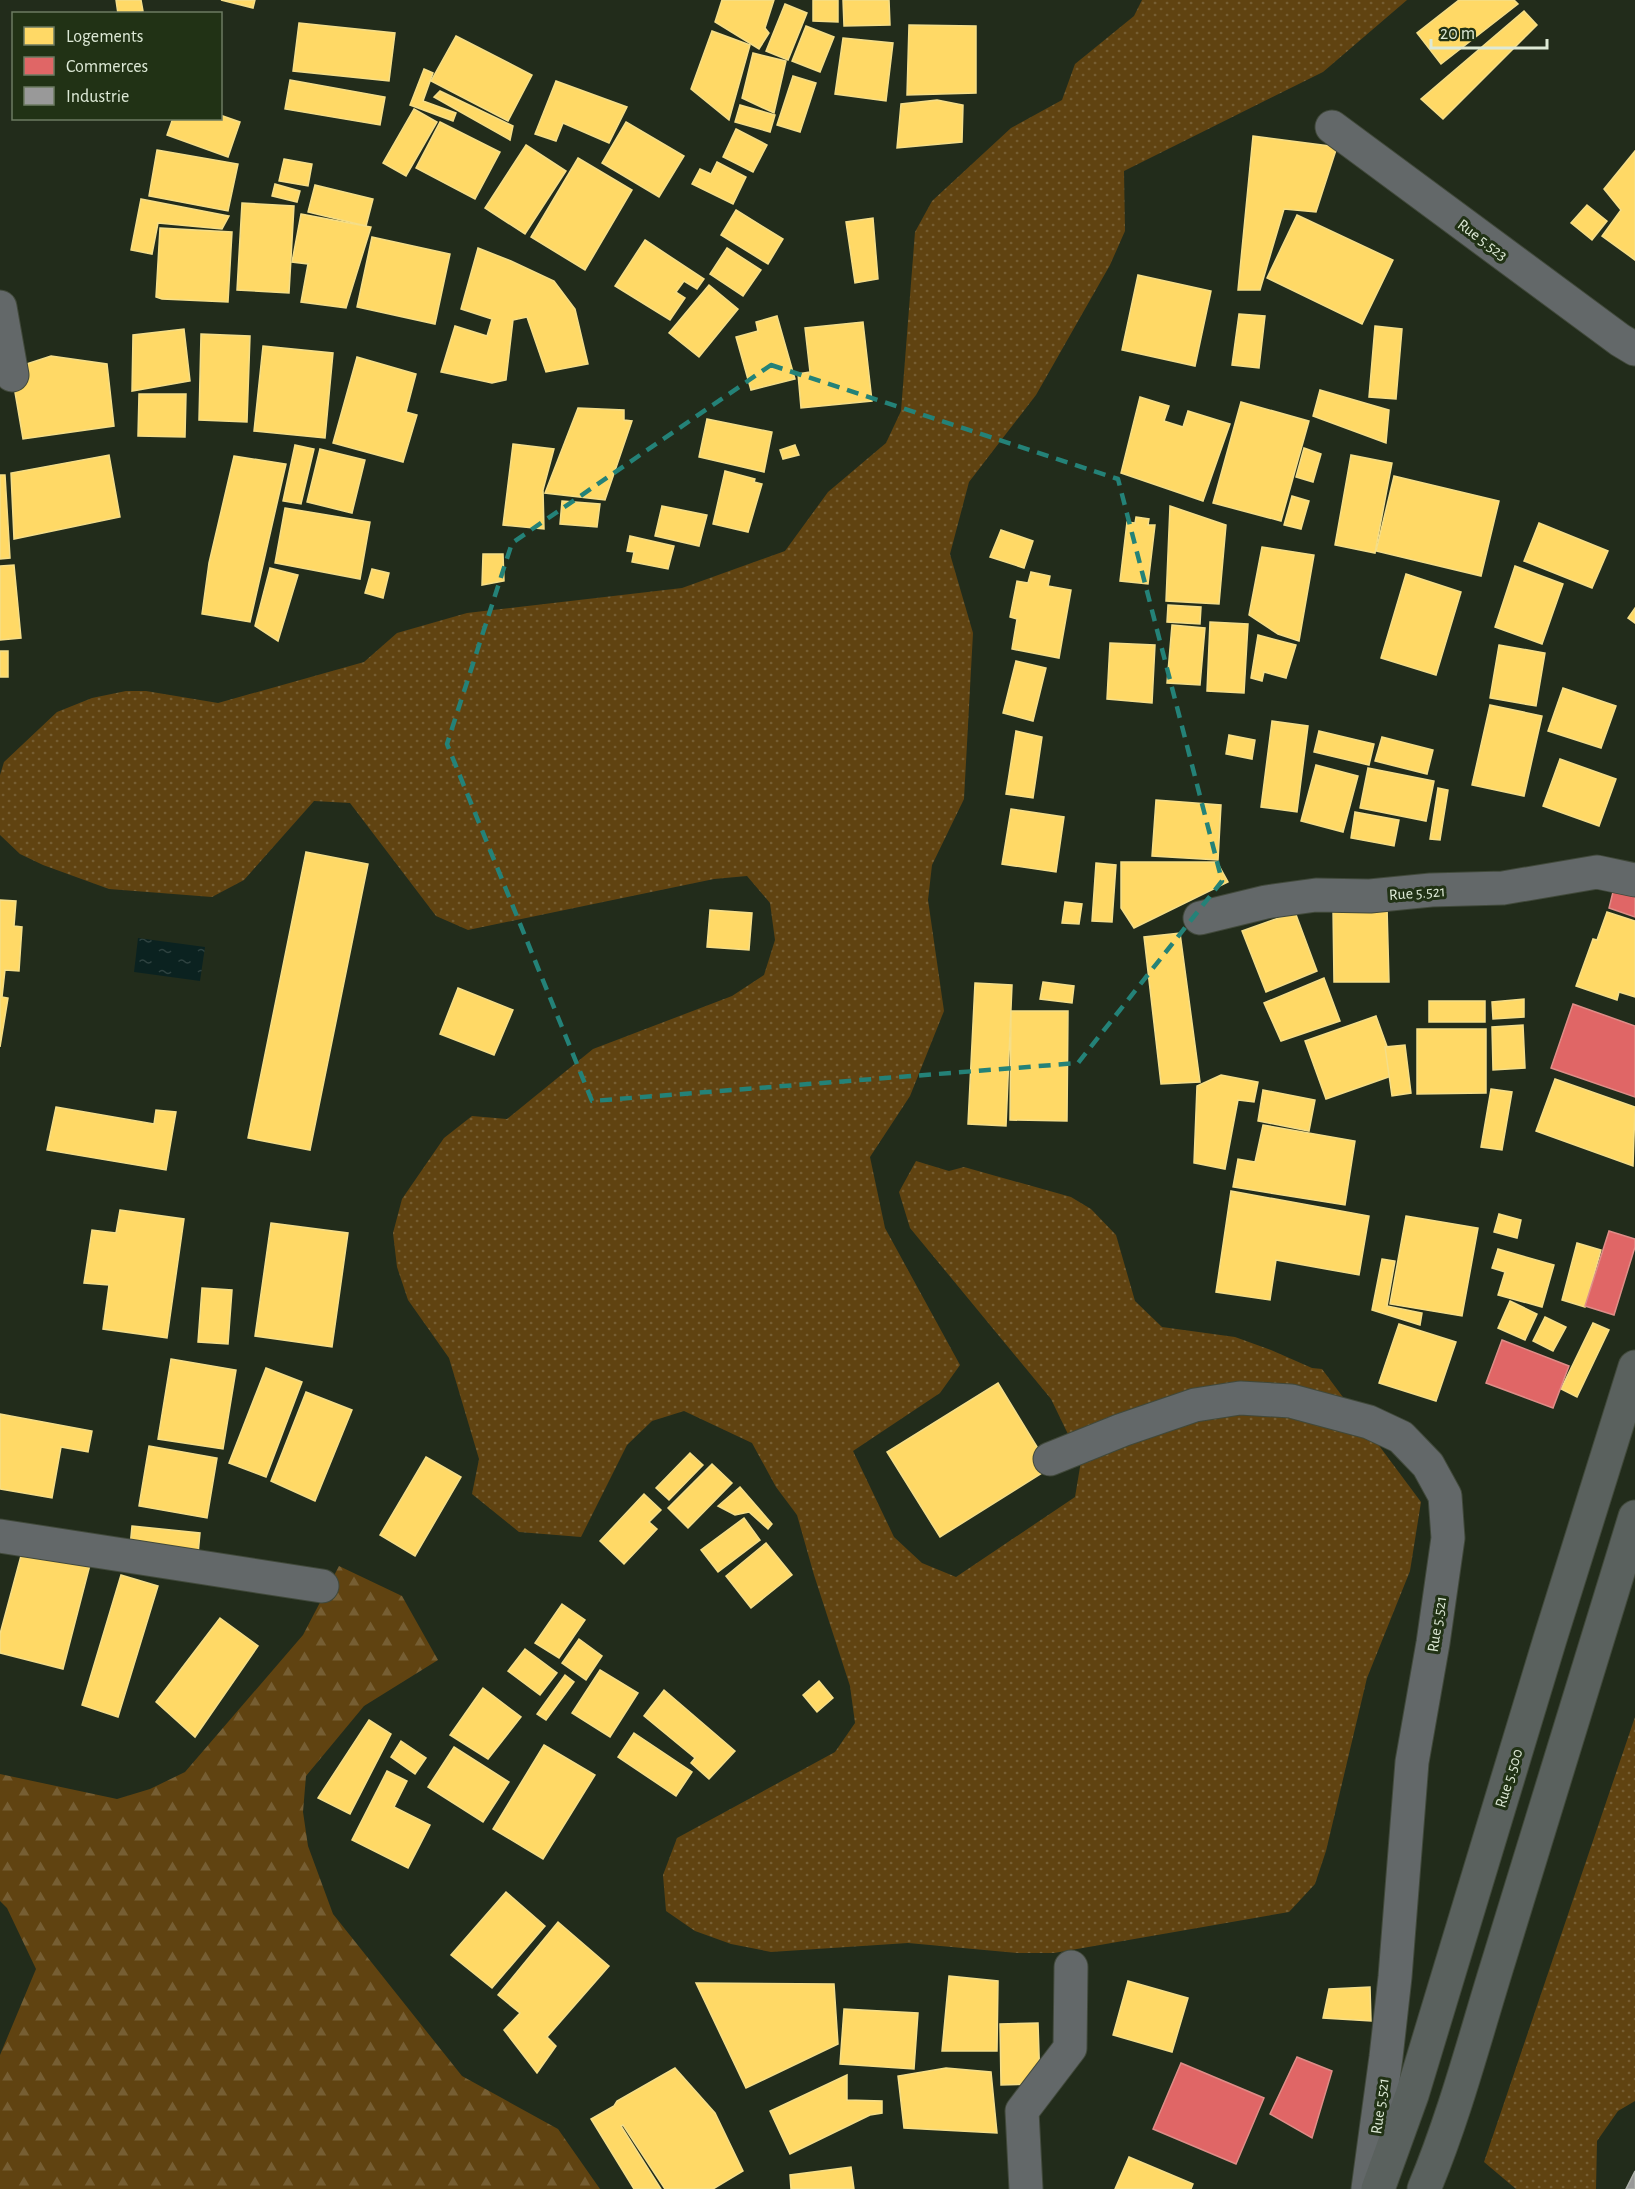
<svg xmlns="http://www.w3.org/2000/svg" width="1635" height="2189" viewBox="0 0 1635 2189" font-family="'Alegreya Sans',sans-serif">
<defs>
<pattern id="grass-dots" width="8" height="8" patternUnits="userSpaceOnUse" patternTransform="scale(1.5)"><rect width="8" height="8" fill="#604311"/><path d="M2 2h.1M6 6h.1" fill="none" stroke="#765e33" stroke-width="1.8" stroke-linecap="round"/></pattern>
<pattern id="forest-firs" width="22" height="20" patternUnits="userSpaceOnUse" patternTransform="scale(1.5)"><rect width="22" height="20" fill="#604311"/><path d="M5 1l3.5 6h-7zM16 11l3.5 6h-7z" fill="#765e33"/></pattern>
<pattern id="water-ripples" width="26" height="14" patternUnits="userSpaceOnUse" patternTransform="scale(1.5)"><rect width="26" height="14" fill="#0b2220"/><path d="M2 4q2-2 4 0t4 0M15 11q2-2 4 0t4 0" fill="none" stroke="#2e4240"/></pattern>
</defs>
<rect width="100%" height="100%" fill="#222c1b"/>
<g fill="url(#grass-dots)">
<path d="M1142,0H1407L1323,72L1124,171L1125,231L1110,265L1036,395L969,482L950,554L973,633L964,799L932,865L928,900L944,1011L910,1096L870,1157L885,1228L960,1365L940,1393L853,1451L894,1537L922,1563L956,1577L1075,1497L1081,1461L1051,1399L910,1228L899,1192L916,1161L949,1171L964,1167L1071,1197L1091,1209L1116,1235L1135,1301L1162,1327L1235,1337L1271,1350L1312,1368L1322,1369L1421,1502L1410,1571L1367,1678L1326,1851L1315,1884L1289,1912L1054,1953H1017L908,1943L771,1952L731,1944L695,1931L666,1911L663,1875L677,1838L835,1752L855,1723L850,1686L814,1575L797,1515L776,1487L752,1443L684,1411L652,1421L627,1445L581,1537L519,1532L472,1494L479,1459L449,1358L408,1300L397,1267L393,1233L402,1199L444,1138L472,1116L507,1119L593,1049L732,996L764,975L775,940L770,903L747,876L714,879L468,930L436,916L350,803L314,801L244,880L212,897L109,889L43,865L20,854L0,835V775L4,762L57,712L92,698L126,691H146L218,703L364,662L397,633L467,613L682,588L785,551L828,492L886,443L901,411L915,232L932,201L1011,128L1062,100L1075,64L1134,16Z"/>
<path d="M1635,1717V2101L1618,2111L1597,2141L1596,2189H1516L1484,2162Z"/>
</g>
<path fill="url(#forest-firs)" d="M339,1566L402,1596L438,1660L364,1706L306,1776L303,1812L308,1846L333,1914L462,2076L558,2129L600,2189H0V2055L36,1969L7,1908L0,1901V1774L117,1799L150,1789L185,1772L303,1635Z"/>
<path fill="url(#water-ripples)" d="M138,938L205,947L200,981L134,972Z"/>
<g fill="#ffd966" stroke="#f5de88" stroke-width="1.5">
<path d="M116,0H141L143,11L118,14Z"/>
<path d="M221,0H255L253,8Z"/>
<path d="M722,0H774L765,28L769,33L759,49L715,22Z"/>
<path d="M813,0H838V22L813,21Z"/>
<path d="M843,0H889L890,25L844,26Z"/>
<path d="M1459,0H1514L1518,4L1441,64L1417,33Z"/>
<path d="M785,4L807,13L788,60L766,51Z"/>
<path d="M1524,11L1537,25L1443,119L1421,99Z"/>
<path d="M299,23L395,33L389,81L293,71Z"/>
<path d="M909,25L976,26V93L907,95Z"/>
<path d="M806,26L834,37L820,72L792,61Z"/>
<path d="M712,31L750,45L729,120L691,89Z"/>
<path d="M456,36L532,75L508,121L431,81Z"/>
<path d="M843,38L893,43L886,101L835,94Z"/>
<path d="M753,53L786,61L774,113L742,98Z"/>
<path d="M424,69L433,73L423,101L456,113L453,121L410,105Z"/>
<path d="M793,76L816,83L800,132L777,125Z"/>
<path d="M290,80L385,97L380,125L285,109Z"/>
<path d="M556,81L627,107L609,143L563,123L556,141L535,134Z"/>
<path d="M440,91L513,126L510,140L434,97Z"/>
<path d="M937,100L963,105L962,142L897,148L901,104Z"/>
<path d="M740,105L775,115L770,132L735,122Z"/>
<path d="M414,109L437,122L406,176L383,163Z"/>
<path d="M220,115L240,122L228,157L167,135L173,118H220Z"/>
<path d="M440,122L500,152L475,199L416,168Z"/>
<path d="M626,122L684,156L659,197L602,163Z"/>
<path d="M736,129L767,145L753,172L723,157Z"/>
<path d="M1253,136L1337,147L1316,212L1284,209L1260,290H1238Z"/>
<path d="M526,145L566,171L525,234L485,208Z"/>
<path d="M157,150L238,164L228,211L149,196Z"/>
<path d="M1635,151V260L1602,236L1621,210L1604,189Z"/>
<path d="M578,158L632,190L585,270L531,237Z"/>
<path d="M284,159L312,164L308,186L279,181Z"/>
<path d="M717,162L746,177L733,204L692,184L700,169L711,174Z"/>
<path d="M275,184L300,191L297,202L272,196Z"/>
<path d="M315,185L373,199L366,226L308,212Z"/>
<path d="M141,199L229,216L222,229L158,223L152,254L131,250Z"/>
<path d="M242,203L294,206L289,293L237,290Z"/>
<path d="M1587,205L1607,221L1592,240L1571,223Z"/>
<path d="M736,210L783,239L768,264L721,235Z"/>
<path d="M301,214L371,227L346,308L301,302L308,264L292,262Z"/>
<path d="M1297,215L1393,260L1362,324L1267,278Z"/>
<path d="M873,218L878,279L855,283L846,222Z"/>
<path d="M160,228L232,232L228,302L162,299L156,297Z"/>
<path d="M372,237L450,254L435,324L357,307Z"/>
<path d="M645,240L704,279L697,289L684,281L676,292L685,298L670,320L615,286Z"/>
<path d="M478,248L511,261L554,281L575,309L588,364L546,372L527,317L513,320L506,380L492,383L441,372L455,326L487,336L492,319L461,309Z"/>
<path d="M727,248L761,270L743,296L710,274Z"/>
<path d="M1138,275L1211,291L1195,366L1122,350Z"/>
<path d="M709,285L738,309L699,357L669,333Z"/>
<path d="M1239,314L1265,316L1259,368L1232,365Z"/>
<path d="M777,316L795,379L751,390L736,337L758,331L756,322Z"/>
<path d="M863,322L872,401L801,408L798,374L810,372L805,328Z"/>
<path d="M1375,326L1402,329L1396,399L1369,397Z"/>
<path d="M184,329L190,381L132,391L133,335Z"/>
<path d="M201,334L250,336L247,422L199,420Z"/>
<path d="M263,346L333,353L325,438L254,431Z"/>
<path d="M51,356L107,364L114,426L23,439L11,369Z"/>
<path d="M357,357L416,374L406,412L417,415L403,462L333,443Z"/>
<path d="M1320,390L1389,410L1386,443L1313,416Z"/>
<path d="M139,394H186L185,437L138,436Z"/>
<path d="M1140,397L1169,406L1164,421L1183,427L1188,411L1230,424L1203,501L1121,473Z"/>
<path d="M1241,402L1309,421L1281,521L1213,503Z"/>
<path d="M578,408L624,410V420L632,421L605,500L545,493Z"/>
<path d="M707,419L772,432L764,472L699,457Z"/>
<path d="M513,444L554,449L543,490L544,529L503,525Z"/>
<path d="M295,445L314,449L301,504L283,501Z"/>
<path d="M795,445L799,455L783,459L780,450Z"/>
<path d="M1304,448L1321,454L1313,482L1296,477Z"/>
<path d="M320,449L365,460L352,513L307,502Z"/>
<path d="M109,455L120,517L14,539L11,473Z"/>
<path d="M1351,455L1392,463L1375,553L1335,545Z"/>
<path d="M234,456L286,464L250,622L202,614L209,563Z"/>
<path d="M725,471L755,479L754,482L762,484L748,532L713,524Z"/>
<path d="M0,475H5L10,558L0,559Z"/>
<path d="M1394,476L1499,501L1481,576L1376,551Z"/>
<path d="M1292,496L1309,501L1301,529L1284,525Z"/>
<path d="M562,501L600,504L597,527L560,524Z"/>
<path d="M662,506L707,515L699,546L655,536Z"/>
<path d="M1170,506L1226,525L1219,604L1166,601Z"/>
<path d="M285,508L370,522L360,579L275,563Z"/>
<path d="M1136,517L1149,519L1148,525H1155L1148,584L1120,581L1127,522L1135,523Z"/>
<path d="M1539,523L1608,551L1592,588L1524,561Z"/>
<path d="M1001,530L1033,541L1024,568L990,557Z"/>
<path d="M630,536L674,546L668,569L632,562L634,552L627,551Z"/>
<path d="M1262,547L1314,555L1299,641L1278,634L1249,615Z"/>
<path d="M483,554H503L504,581L482,585Z"/>
<path d="M14,565L21,638L0,640V566Z"/>
<path d="M1515,566L1563,584L1542,644L1495,627Z"/>
<path d="M270,568L298,575L278,641L255,626Z"/>
<path d="M372,569L389,573L383,598L365,593Z"/>
<path d="M1031,572L1050,576L1048,586L1071,590L1059,658L1012,649L1017,619L1010,617L1017,581L1028,583Z"/>
<path d="M1406,574L1461,592L1436,675L1381,658Z"/>
<path d="M1168,605L1201,607L1200,624L1167,622Z"/>
<path d="M1635,608V623L1628,618Z"/>
<path d="M1210,622L1248,624L1244,693L1207,691Z"/>
<path d="M1172,625L1205,628L1200,685L1167,683Z"/>
<path d="M1258,635L1296,645L1286,678L1264,672L1262,681L1251,678Z"/>
<path d="M1110,643L1155,645L1152,703L1107,699Z"/>
<path d="M1499,645L1545,653L1536,706L1490,698Z"/>
<rect x="0" y="651" width="8" height="26"/>
<path d="M1016,661L1046,668L1033,721L1003,713Z"/>
<path d="M1563,688L1616,706L1601,748L1548,731Z"/>
<path d="M1490,705L1542,716L1524,796L1472,785Z"/>
<path d="M1272,721L1308,726L1297,812L1261,807Z"/>
<path d="M1016,731L1042,737L1033,798L1006,794Z"/>
<path d="M1319,731L1374,744L1369,765L1314,752Z"/>
<path d="M1229,735L1255,740L1252,759L1226,754Z"/>
<path d="M1382,737L1433,750L1427,774L1375,761Z"/>
<path d="M1560,759L1616,779L1599,826L1543,806Z"/>
<path d="M1316,765L1358,776L1343,832L1301,821Z"/>
<path d="M1368,768L1434,781L1426,821L1360,808Z"/>
<path d="M1438,788L1448,790L1440,840L1430,839Z"/>
<path d="M1156,800L1221,805L1218,860L1152,856Z"/>
<path d="M1011,809L1064,817L1056,872L1002,864Z"/>
<path d="M1355,812L1399,820L1394,846L1351,838Z"/>
<path d="M306,852L368,864L310,1150L248,1138Z"/>
<path d="M1121,862H1217L1228,882L1134,928L1121,908Z"/>
<path d="M1096,863L1116,865L1112,922L1092,921Z"/>
<path d="M0,900L16,901L14,926L22,927L19,971L5,970L2,997L8,998L0,1047Z"/>
<path d="M1065,902L1082,904L1079,924L1062,923Z"/>
<path d="M1387,907L1389,982H1334L1333,909Z"/>
<path d="M710,910L752,913L749,950L707,947Z"/>
<path d="M1295,912L1317,971L1266,992L1242,931Z"/>
<path d="M1607,912L1635,921V997L1619,992L1617,1000L1576,986L1593,939L1597,940Z"/>
<path d="M1180,933L1200,1082L1161,1084L1144,937Z"/>
<path d="M1324,978L1340,1021L1281,1041L1264,1003Z"/>
<path d="M1043,982L1074,986L1072,1003L1040,999Z"/>
<path d="M975,983L1012,985L1006,1126L968,1124Z"/>
<path d="M458,988L513,1010L494,1055L440,1034Z"/>
<path d="M1524,999V1017L1493,1019L1492,1002Z"/>
<rect x="1429" y="1001" width="56" height="21"/>
<path d="M1011,1011H1068L1067,1121L1010,1120Z"/>
<path d="M1376,1016L1397,1074L1326,1099L1305,1041Z"/>
<path d="M1523,1025L1525,1068L1493,1070L1492,1027Z"/>
<path d="M1417,1029H1486V1093L1417,1094Z"/>
<path d="M1405,1045L1411,1093L1392,1096L1385,1047Z"/>
<path d="M1221,1075L1258,1082L1254,1102L1238,1100L1225,1169L1194,1163L1197,1086Z"/>
<path d="M1555,1079L1635,1107L1633,1166L1536,1131Z"/>
<path d="M1491,1089L1512,1092L1502,1150L1481,1147Z"/>
<path d="M1263,1090L1315,1100L1309,1131L1258,1121Z"/>
<path d="M56,1107L154,1124L156,1110L176,1112L166,1170L47,1150Z"/>
<path d="M1263,1125L1355,1141L1345,1205L1233,1187L1238,1159L1255,1162Z"/>
<path d="M1231,1191L1369,1216L1359,1275L1276,1260L1270,1300L1216,1292Z"/>
<path d="M120,1210L184,1219L167,1338L103,1329L109,1285L84,1283L92,1230L116,1233Z"/>
<path d="M1499,1214L1521,1220L1517,1238L1494,1232Z"/>
<path d="M1406,1216L1478,1228L1462,1316L1390,1304Z"/>
<path d="M271,1223L348,1233L332,1347L255,1336Z"/>
<path d="M1577,1243L1601,1250L1585,1307L1562,1300Z"/>
<path d="M1498,1249L1554,1265L1542,1307L1498,1295L1505,1272L1492,1268Z"/>
<path d="M1382,1259L1395,1261L1387,1306L1422,1313L1420,1325L1372,1310Z"/>
<path d="M202,1288L232,1290L228,1344L198,1342Z"/>
<path d="M1510,1301L1537,1314L1525,1340L1498,1328Z"/>
<path d="M1545,1317L1566,1327L1553,1351L1533,1341Z"/>
<path d="M1593,1323L1609,1330L1577,1397L1561,1389Z"/>
<path d="M1399,1324L1456,1342L1436,1401L1379,1383Z"/>
<path d="M171,1359L236,1370L223,1449L158,1439Z"/>
<path d="M266,1368L302,1382L266,1477L229,1463Z"/>
<path d="M998,1383L1050,1468L940,1537L887,1452Z"/>
<path d="M306,1392L352,1410L315,1501L271,1481Z"/>
<path d="M0,1414L92,1431L88,1452L61,1447L52,1498L0,1489Z"/>
<path d="M149,1446L217,1458L207,1518L139,1506Z"/>
<path d="M690,1453L703,1465L669,1500L656,1488Z"/>
<path d="M426,1457L461,1477L415,1556L380,1535Z"/>
<path d="M712,1464L732,1483L688,1528L668,1508Z"/>
<path d="M740,1487L772,1524L768,1529L749,1512L735,1515L718,1506Z"/>
<path d="M644,1494L661,1510L649,1522L657,1529L624,1564L600,1541Z"/>
<path d="M744,1518L760,1540L718,1572L701,1550Z"/>
<path d="M132,1526L200,1533L198,1554L130,1547Z"/>
<path d="M25,1541L92,1557L63,1669L0,1653V1634Z"/>
<path d="M766,1543L792,1575L751,1608L726,1576Z"/>
<path d="M121,1575L158,1586L118,1717L82,1705Z"/>
<path d="M562,1604L585,1620L559,1658L535,1643Z"/>
<path d="M220,1618L258,1646L195,1737L156,1702Z"/>
<path d="M579,1639L602,1656L586,1680L562,1663Z"/>
<path d="M525,1649L557,1673L540,1695L508,1671Z"/>
<path d="M600,1670L638,1693L610,1737L572,1713Z"/>
<path d="M565,1675L574,1682L546,1720L537,1714Z"/>
<path d="M819,1681L833,1698L817,1712L803,1695Z"/>
<path d="M483,1688L521,1717L488,1759L450,1735Z"/>
<path d="M664,1690L735,1751L709,1779L691,1763L695,1758L644,1716Z"/>
<path d="M369,1720L391,1734L350,1814L318,1798Z"/>
<path d="M634,1733L692,1772L676,1796L618,1757Z"/>
<path d="M401,1741L426,1758L415,1774L391,1757Z"/>
<path d="M544,1745L595,1775L543,1859L493,1829Z"/>
<path d="M454,1747L509,1782L483,1822L428,1787Z"/>
<path d="M387,1771L407,1781L394,1807L430,1825L408,1868L352,1840Z"/>
<path d="M506,1892L545,1926L492,1988L451,1955Z"/>
<path d="M558,1922L609,1966L547,2037L556,2046L537,2073L504,2030L520,2013L498,1995Z"/>
<path d="M949,1976L998,1981L997,2051H942Z"/>
<path d="M1128,1981L1188,1998L1172,2052L1113,2035Z"/>
<path d="M696,1983L834,1984L838,2044L746,2088Z"/>
<path d="M1370,1987L1371,2021L1323,2018L1329,1989Z"/>
<path d="M844,2009L918,2013L914,2069L840,2064Z"/>
<path d="M1038,2023L1040,2084L1001,2085L1000,2024Z"/>
<path d="M675,2068L715,2113L743,2171L713,2189H665L623,2125L621,2126L661,2189H634L591,2119L614,2106L617,2101Z"/>
<path d="M946,2068L991,2072L997,2133L904,2128L898,2076Z"/>
<path d="M847,2075V2100L882,2101V2113L870,2115L790,2154L770,2111Z"/>
<path d="M1129,2157L1193,2184L1191,2189H1115Z"/>
<path d="M851,2167L854,2189H791L790,2175Z"/>
</g>
<g fill="#e06666" stroke="#df8d88" stroke-width="1.5">
<path d="M1615,884L1635,889V917L1609,908Z"/>
<path d="M1573,1004L1635,1026V1097L1551,1068Z"/>
<path d="M1609,1231L1635,1239V1247L1614,1315L1585,1306Z"/>
<path d="M1502,1340L1569,1366L1553,1408L1486,1383Z"/>
<path d="M1297,2057L1332,2071L1312,2138L1270,2114Z"/>
<path d="M1181,2063L1264,2098L1236,2164L1153,2129Z"/>
</g>
<path fill="#999" stroke="#adb1ab" stroke-width="1.5" d="M1635,2171V2189H1626Z"/>
<g fill="none" stroke-linecap="round" stroke-linejoin="round">
<g stroke="#41493b" stroke-width="35">
<g id="minor">
<path d="M1332,127L1620,340L1635,349"/>
<path d="M0,307L12,375"/>
<path d="M1200,918L1266,902L1316,895L1370,896L1431,890L1503,888L1597,872L1635,880"/>
<path d="M1050,1459L1122,1430L1195,1405L1240,1398L1291,1401L1369,1422L1401,1437L1428,1465L1445,1496L1448,1538L1433,1643L1412,1762L1395,1977L1386,2057L1368,2189"/>
<path d="M0,1536L322,1586"/>
<path d="M1026,2189L1022,2111L1070,2048L1071,1967"/>
</g>
</g>
<g stroke="#41493b" stroke-width="35">
<g id="secondary">
<path d="M1378,2189L1412,2095L1550,1639L1635,1367"/>
<path d="M1424,2189C1455,2115 1475,2037 1499,1960C1545,1813 1589,1665 1635,1517"/>
</g>
</g>
<use href="#minor" stroke="#636869" stroke-width="33"/>
<use href="#secondary" stroke="#5a615e" stroke-width="33"/>
</g>
<path fill="none" stroke="#248278" stroke-width="4.5" stroke-dasharray="12 8" stroke-linejoin="round" d="M771,365L1118,479L1222,881L1078,1063L592,1101L447,744L512,543Z"/>
<g text-anchor="middle" stroke-width="6" stroke-linejoin="round" paint-order="stroke">
<g font-size="16" fill="#dde9d6" stroke="#213215">
<text transform="translate(1483 239) rotate(37)" y="6">Rue 5.523</text>
<text transform="translate(1417 892) rotate(-4)" y="6">Rue 5.521</text>
<text transform="translate(1436 1624) rotate(-81)" y="6">Rue 5.521</text>
<text transform="translate(1508 1778) rotate(-73)" y="6">Rue 5.500</text>
<text transform="translate(1379 2106) rotate(-82)" y="6">Rue 5.521</text>
</g>
</g>
<rect x="12" y="12" width="210" height="108" fill="#213215" stroke="#6c7b62" stroke-width="1.5"/>
<rect x="24" y="27" width="30" height="18" fill="#ffd966" stroke="#6c7b62" stroke-width="1.5"/>
<text x="66" y="42" font-size="18" fill="#dde9d6">Logements</text>
<rect x="24" y="57" width="30" height="18" fill="#e06666" stroke="#6c7b62" stroke-width="1.5"/>
<text x="66" y="72" font-size="18" fill="#dde9d6">Commerces</text>
<rect x="24" y="87" width="30" height="18" fill="#999999" stroke="#6c7b62" stroke-width="1.5"/>
<text x="66" y="102" font-size="18" fill="#dde9d6">Industrie</text>
<path d="M1431 39v9h116v-9" fill="none" stroke="#dde9d6" stroke-width="3"/>
<text x="1440" y="39" font-size="18" fill="#dde9d6" stroke="#213215" stroke-width="4.5" paint-order="stroke">20 m</text>
</svg>
